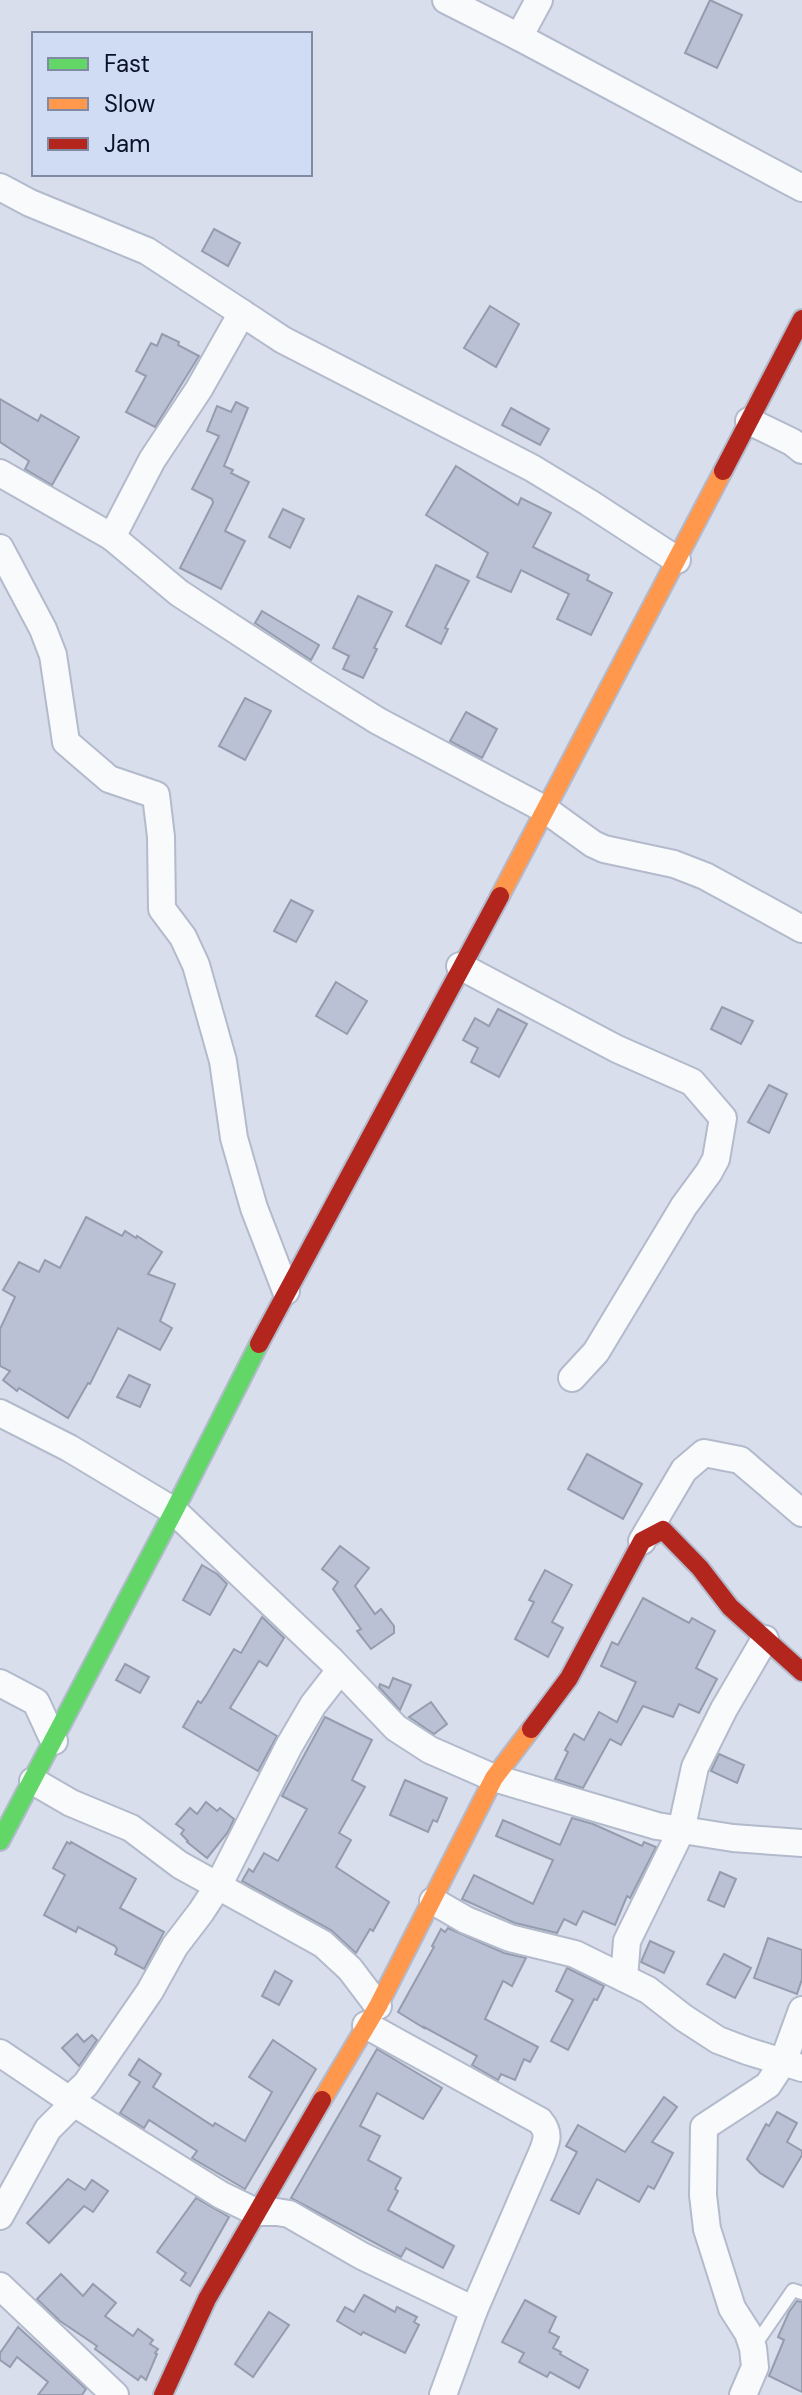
<svg xmlns="http://www.w3.org/2000/svg" width="802" height="2395" viewBox="0 0 802 2395" font-family="'DM Sans',sans-serif">
<rect width="100%" height="100%" fill="#d8deec"/>
<g fill="#bac1d5" stroke="#959cad" stroke-width="2">
<path d="M710,0L742,15L717,68L685,53Z"/>
<path d="M214,229L240,243L228,266L202,251Z"/>
<path d="M490,306L519,324L496,367L464,348Z"/>
<path d="M162,334L179,342L178,345L199,356L155,427L126,412L146,376L136,371L151,343L157,346Z"/>
<path d="M0,399L38,421L41,415L79,437L52,485L25,469L29,461L0,442Z"/>
<path d="M236,402L248,408L224,466L233,470L231,473L249,482L225,531L245,541L221,589L180,568L213,503L212,499L192,489L219,436L207,431L217,406L231,412Z"/>
<path d="M511,408L549,429L540,445L502,425Z"/>
<path d="M456,466L518,505L521,498L551,513L533,547L589,575L587,580L612,593L591,635L557,619L569,594L521,570L511,592L477,577L488,553L426,515Z"/>
<path d="M283,509L304,519L290,548L269,537Z"/>
<path d="M436,565L469,581L445,628L448,629L441,644L406,626Z"/>
<path d="M358,596L392,612L374,648L377,649L363,678L343,669L349,656L333,648Z"/>
<path d="M262,611L319,645L311,660L255,623Z"/>
<path d="M245,698L271,711L245,760L219,746Z"/>
<path d="M466,712L497,729L482,758L450,741Z"/>
<path d="M291,900L313,911L296,942L274,931Z"/>
<path d="M336,982L367,1001L347,1034L316,1016Z"/>
<path d="M722,1007L753,1021L741,1044L711,1029Z"/>
<path d="M498,1009L527,1024L499,1077L471,1062L478,1048L463,1040L475,1018L489,1026Z"/>
<path d="M769,1085L787,1094L769,1133L748,1122Z"/>
<path d="M86,1217L122,1236L125,1231L136,1238L137,1236L162,1252L148,1274L175,1284L160,1321L172,1328L160,1350L118,1328L90,1384L88,1383L68,1418L19,1388L17,1391L3,1380L10,1371L0,1366V1329L15,1297L3,1290L19,1262L39,1272L45,1260L60,1268Z"/>
<path d="M129,1375L150,1385L140,1407L117,1397Z"/>
<path d="M587,1454L642,1484L623,1519L568,1489Z"/>
<path d="M340,1546L369,1568L355,1586L375,1614L381,1609L394,1626V1633L371,1649L357,1631L361,1629L333,1589L338,1582L322,1569Z"/>
<path d="M202,1565L217,1574L227,1584L210,1615L183,1600Z"/>
<path d="M545,1570L572,1585L552,1622L563,1628L548,1657L515,1639L534,1602L529,1600Z"/>
<path d="M643,1598L689,1623L692,1618L715,1631L696,1668L717,1679L699,1713L679,1704L673,1717L643,1706L621,1745L610,1739L583,1788L555,1779L568,1752L565,1750L574,1734L584,1740L599,1712L617,1722L636,1682L601,1666L612,1642L618,1645Z"/>
<path d="M262,1617L284,1638L267,1666L259,1661L230,1708L277,1736L258,1771L183,1727L198,1701L201,1703L207,1694L234,1649L241,1653Z"/>
<path d="M125,1664L149,1677L140,1693L116,1680Z"/>
<path d="M393,1678L411,1685L400,1710L379,1687L380,1684L389,1688Z"/>
<path d="M431,1702L447,1724L434,1734L409,1717Z"/>
<path d="M325,1717L372,1740L352,1780L365,1787L339,1833L351,1840L336,1867L389,1902L373,1931L370,1929L356,1953L331,1930L242,1881L249,1869L253,1872L264,1853L278,1861L307,1809L282,1796Z"/>
<path d="M719,1754L744,1765L737,1783L711,1771Z"/>
<path d="M405,1780L447,1798L437,1822L433,1820L428,1832L390,1815Z"/>
<path d="M206,1802L217,1811L220,1808L234,1819L228,1832L207,1858L187,1842L188,1841L181,1834L184,1830L176,1824L190,1808L197,1814Z"/>
<path d="M572,1818L593,1824L642,1846L644,1842L656,1847L630,1898L627,1896L615,1925L583,1911L576,1925L564,1919L557,1933L515,1923L462,1899L474,1875L533,1904L553,1860L496,1836L503,1820L560,1845Z"/>
<path d="M67,1842L70,1844L71,1842L136,1879L120,1908L164,1932L144,1969L115,1954L117,1949L115,1946L78,1927L76,1932L44,1915L65,1875L53,1868Z"/>
<path d="M720,1872L736,1879L724,1907L708,1900Z"/>
<path d="M448,1928L504,1953L526,1958L512,1986L503,1981L485,2019L538,2047L530,2062L524,2059L515,2080L501,2074L498,2080L472,2065L477,2056L424,2027V2028L398,2012L434,1947L432,1946L441,1929L445,1932Z"/>
<path d="M768,1938L802,1950V1979L797,1994L754,1978Z"/>
<path d="M650,1941L674,1952L664,1973L641,1962Z"/>
<path d="M724,1954L751,1968L735,1998L707,1984Z"/>
<path d="M567,1968L604,1986L597,2000L594,1999L568,2050L551,2041L573,2000L556,1991Z"/>
<path d="M275,1971L292,1981L279,2005L262,1996Z"/>
<path d="M77,2034L84,2042L92,2035L97,2040L79,2066L62,2048Z"/>
<path d="M273,2040L316,2069L245,2189L192,2158L197,2151L149,2120L144,2128L120,2113L140,2082L129,2075L139,2059L161,2074L153,2087L213,2126L215,2123L245,2141L272,2092L249,2077Z"/>
<path d="M377,2049L442,2088L423,2119L377,2093L360,2126L380,2136L368,2160L401,2178L395,2189L398,2191L388,2210L454,2246L443,2268L406,2248L401,2257L291,2198Z"/>
<path d="M664,2097L677,2107L652,2142L673,2153L654,2189L648,2186L639,2202L597,2179L579,2214L551,2200L577,2152L566,2146L578,2125L625,2152Z"/>
<path d="M777,2112L797,2123L787,2142L802,2151V2155L783,2187L760,2173L747,2159L766,2124L769,2126Z"/>
<path d="M68,2179L85,2190L92,2180L108,2191L93,2212L84,2206L49,2243L27,2223Z"/>
<path d="M196,2198L229,2217L190,2286L181,2280L186,2273L157,2252Z"/>
<path d="M61,2274L83,2296L93,2284L116,2303L105,2316L133,2336L138,2329L153,2340L150,2344L158,2349L155,2353L157,2354L146,2380L141,2376L138,2380L95,2349L97,2346L60,2321L37,2299Z"/>
<path d="M364,2295L395,2312L397,2307L417,2317L414,2322L419,2325L405,2353L363,2332L361,2335L337,2321L345,2307L354,2312Z"/>
<path d="M525,2300L556,2317L549,2332L559,2337L553,2348L561,2352L560,2354L588,2370L579,2388L550,2372L547,2377L519,2362L524,2353L502,2342Z"/>
<path d="M797,2301L802,2302V2392L769,2376L784,2340L778,2337L789,2312Z"/>
<path d="M269,2312L289,2325L253,2377L235,2364Z"/>
<path d="M18,2327L86,2389L82,2395H38L48,2382L17,2357L10,2367L0,2360V2353Z"/>
</g>
<g fill="none" stroke-linecap="round" stroke-linejoin="round">
<g stroke="#b2bacc" stroke-width="16">
<path id="lane" d="M755,2345L793,2290L802,2293"/>
</g>
<g stroke="#b2bacc" stroke-width="30">
<g id="street">
<path d="M446,0L519,37L802,188"/>
<path d="M519,37L539,0"/>
<path d="M0,187L30,203L147,251L242,313"/>
<path d="M749,421L792,442L802,450"/>
<path d="M0,473L112,537L179,593L314,681L378,721L546,810L593,844L604,849L674,864L705,876L802,929"/>
<path d="M112,537L152,460L199,389L242,313L283,340L532,468L588,502L677,560"/>
<path d="M0,548L43,629L53,655L66,742L109,779L156,795L161,837L162,909L183,937L196,965L223,1061L234,1138L254,1208L286,1291"/>
<path d="M460,966L617,1049L692,1082L723,1118L716,1159L709,1172L684,1206L596,1352L572,1378"/>
<path d="M0,1413L69,1448L174,1511L332,1661L396,1728L430,1750L494,1778L657,1826L733,1838L802,1843"/>
<path d="M642,1541L684,1470L704,1453L740,1460L802,1513"/>
<path d="M0,1683L36,1702L54,1741"/>
<path d="M33,1781L71,1803L131,1828L180,1865L323,1944L350,1969L378,2006"/>
<path d="M433,1901L466,1920L510,1938L575,1954L648,1990L684,2018L718,2040L747,2051L802,2068"/>
<path d="M624,1978L627,1941L681,1831L695,1767L724,1709L765,1639"/>
<path d="M366,2025L540,2121C550,2133 547,2140 542,2153L474,2310L443,2395"/>
<path d="M0,2053L74,2103L221,2195L256,2212H277L289,2214L362,2256L474,2310"/>
<path d="M69,2100L86,2084L150,1991L175,1946L201,1912L218,1886L289,1746L313,1705L334,1678L343,1673"/>
<path d="M0,2216L48,2129L74,2103"/>
<path d="M0,2286L115,2395"/>
<path d="M743,2395L755,2367L753,2348L748,2333L732,2308L707,2229L703,2195L704,2127L768,2085L783,2062L802,2010"/>
</g>
</g>
<g stroke="#b2bacc" stroke-width="22">
<path id="fast" d="M0,1841L174,1511L259,1344"/>
</g>
<g stroke="#b2bacc" stroke-width="22">
<g id="slow">
<path d="M500,896L723,471"/>
<path d="M322,2100L378,2006L494,1778L531,1729"/>
</g>
</g>
<g stroke="#b2bacc" stroke-width="22">
<g id="jam">
<path d="M723,471L802,319"/>
<path d="M259,1344L500,896"/>
<path d="M531,1729L569,1678L642,1541L663,1530L700,1568L730,1607L802,1672"/>
<path d="M163,2395L207,2299L322,2100"/>
</g>
</g>
<use href="#lane" stroke="#f9fafc" stroke-width="12"/>
<use href="#street" stroke="#f9fafc" stroke-width="26"/>
<use href="#fast" stroke="#63d668" stroke-width="18"/>
<use href="#slow" stroke="#ff974d" stroke-width="18"/>
<use href="#jam" stroke="#b3261e" stroke-width="18"/>
</g>
<rect x="32" y="32" width="280" height="144" fill="#d0dbf4" stroke="#808aa2" stroke-width="2"/>
<rect x="48" y="58" width="40" height="12" fill="#63d668" stroke="#808aa2" stroke-width="2"/>
<text x="104" y="72" font-size="24" fill="#091127">Fast</text>
<rect x="48" y="98" width="40" height="12" fill="#ff974d" stroke="#808aa2" stroke-width="2"/>
<text x="104" y="112" font-size="24" fill="#091127">Slow</text>
<rect x="48" y="138" width="40" height="12" fill="#b3261e" stroke="#808aa2" stroke-width="2"/>
<text x="104" y="152" font-size="24" fill="#091127">Jam</text>
</svg>
